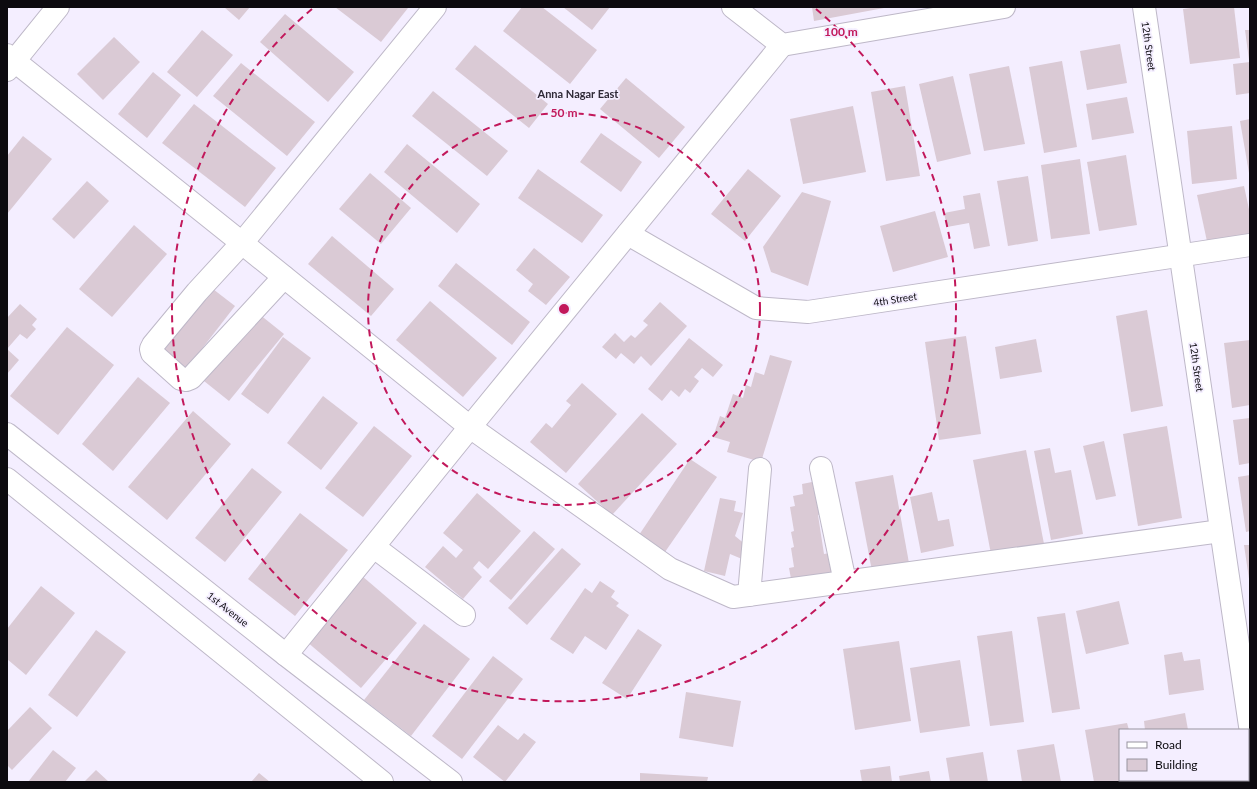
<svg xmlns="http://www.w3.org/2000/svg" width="1257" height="789" viewBox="0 0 1257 789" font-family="Lato,sans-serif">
<rect width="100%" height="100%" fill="#f4eeff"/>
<g fill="#dacad5">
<path d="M224,7H250L239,20Z"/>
<path d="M335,7H407L408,8L381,42Z"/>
<path d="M522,7H542L597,50L570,84L503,31Z"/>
<path d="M563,7H610L592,30Z"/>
<path d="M812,7H884V8L814,21Z"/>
<path d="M1198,7H1234L1240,58L1190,64L1183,9Z"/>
<path d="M285,14L354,72L328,102L260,42Z"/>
<path d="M202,30L233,55L197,97L167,72Z"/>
<path d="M1245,30H1250V60H1249Z"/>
<path d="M114,37L140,62L103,100L77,74Z"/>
<path d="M1120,44L1127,83L1087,90L1080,51Z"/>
<path d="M475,45L548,104L529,128L455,69Z"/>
<path d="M1062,61L1077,147L1044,153L1029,67Z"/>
<path d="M1250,62V93L1236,95L1233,64Z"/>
<path d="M241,63L315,122L287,156L213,96Z"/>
<path d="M1009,66L1025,144L984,151L969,74Z"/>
<path d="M153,72L181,95L147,138L118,114Z"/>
<path d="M953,76L971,154L937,162L919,84Z"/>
<path d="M626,78L685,127L659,158L600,109Z"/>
<path d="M905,86L920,176L886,181L871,92Z"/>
<path d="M433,91L508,151L487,176L412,116Z"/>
<path d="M1127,97L1134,133L1092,140L1086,104Z"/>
<path d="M194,104L276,168L245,207L162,143Z"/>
<path d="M853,106L866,172L803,184L790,119Z"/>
<path d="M1250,119V173H1249L1240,121Z"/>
<path d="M1232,126L1237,179L1192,184L1187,131Z"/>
<path d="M601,133L642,162L621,192L580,162Z"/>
<path d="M23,136L52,159L7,214V156Z"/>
<path d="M407,144L480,204L457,233L384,172Z"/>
<path d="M1126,155L1137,225L1099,231L1087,162Z"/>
<path d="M1080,159L1090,234L1051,239L1041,165Z"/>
<path d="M538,169L603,215L582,243L518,198Z"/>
<path d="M748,169L781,196L745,241L711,214Z"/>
<path d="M370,173L411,208L381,244L339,209Z"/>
<path d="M1028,176L1038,241L1008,246L997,181Z"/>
<path d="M87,181L109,201L74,239L52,219Z"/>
<path d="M1244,186L1250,214V237L1208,246L1197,195Z"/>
<path d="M802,192L831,201L808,286L771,272L763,247Z"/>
<path d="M980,193L990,246L974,249L969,223L947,227L944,213L965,209L963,196Z"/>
<path d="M935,211L948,257L893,272L880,226Z"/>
<path d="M134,225L167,254L112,317L79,289Z"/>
<path d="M332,236L394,289L371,316L308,264Z"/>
<path d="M534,248L570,277L546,305L528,291L533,284L516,270Z"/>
<path d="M456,263L530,322L512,345L438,286Z"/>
<path d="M209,286L235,306L184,372L158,352Z"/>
<path d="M430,301L497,358L463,397L396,340Z"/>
<path d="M660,302L687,326L651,366L641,356L634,364L621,353L616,359L602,347L615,333L624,342L631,335L635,338L648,325L643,321Z"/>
<path d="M20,304L37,319L32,325L36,329L27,339L20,334L7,349V318Z"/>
<path d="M1147,310L1163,406L1131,412L1116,316Z"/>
<path d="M259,314L284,334L229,401L204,381Z"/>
<path d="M67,327L114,365L58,435L10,396Z"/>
<path d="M966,336L981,434L939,440L925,342Z"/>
<path d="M283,337L311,358L268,414L241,394Z"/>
<path d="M689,338L723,365L713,377L702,368L694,377L699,381L690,393L685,389L679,397L671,390L662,401L648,389Z"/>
<path d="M1036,339L1042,372L1000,379L995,347Z"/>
<path d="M1250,340V405L1232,408L1224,343Z"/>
<path d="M7,349L19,360L7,374Z"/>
<path d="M770,355L792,361L761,462L727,452L730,442L713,437L720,416L725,418L733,394L743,398L746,385L751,387L755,372L764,375Z"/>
<path d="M138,377L170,403L113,471L82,444Z"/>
<path d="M582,383L617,414L566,473L530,442L546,423L552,428L571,405L566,401Z"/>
<path d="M323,396L358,423L321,470L287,443Z"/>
<path d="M193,411L231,444L167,520L128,487Z"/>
<path d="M642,413L677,444L612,515L578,484Z"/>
<path d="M1250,418V463L1239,465L1233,420Z"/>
<path d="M374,426L412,456L363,517L325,488Z"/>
<path d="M1167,426L1182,518L1138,526L1123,434Z"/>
<path d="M1104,441L1116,496L1096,500L1083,446Z"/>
<path d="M1050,448L1055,473L1071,470L1083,534L1051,540L1034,451Z"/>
<path d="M1026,450L1044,544L991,554L973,460Z"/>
<path d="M690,459L717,477L665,552L639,535Z"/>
<path d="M252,468L282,492L225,562L195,538Z"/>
<path d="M893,475L909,563L872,571L855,482Z"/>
<path d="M1250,475V531L1246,532L1238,477Z"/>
<path d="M817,481L822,514L818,515L824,554L830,553L838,577L792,584L789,568L794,567L791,548L794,547L791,532L794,531L790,507L795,506L793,496L803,494L802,484Z"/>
<path d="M932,492L938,521L949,519L954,546L921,553L910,497Z"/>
<path d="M477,493L521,531L488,569L479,561L473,568L482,577L463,599L425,567L443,546L456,558L463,550L443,533Z"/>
<path d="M720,498L736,501L734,511L743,513L735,536L746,545L742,559L730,554L725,576L704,571Z"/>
<path d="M300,513L348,550L295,616L248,579Z"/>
<path d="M534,531L555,549L511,600L489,581Z"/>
<path d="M1244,545H1250V579H1249Z"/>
<path d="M562,548L581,564L527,625L508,608Z"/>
<path d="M362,576L417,623L361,688L306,641Z"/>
<path d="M600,581L615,591L611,597L619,603L616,606L629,615L606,650L585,636L573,654L550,639L585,588L592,593Z"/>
<path d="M41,586L75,613L26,675L7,659V629Z"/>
<path d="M1119,601L1129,644L1086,654L1076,611Z"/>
<path d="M1065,613L1080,709L1052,713L1037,617Z"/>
<path d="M424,624L470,659L411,736L364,700Z"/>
<path d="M638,629L662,645L627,699L602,683Z"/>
<path d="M96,630L126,652L77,717L48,695Z"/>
<path d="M1012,631L1024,722L990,726L977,636Z"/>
<path d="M899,641L911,721L855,730L843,649Z"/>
<path d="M1182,652L1184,661L1200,659L1204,690L1169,695L1164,655Z"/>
<path d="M493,656L523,679L462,759L432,736Z"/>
<path d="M960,660L970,726L920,733L910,668Z"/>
<path d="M686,692L741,701L733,747L679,738Z"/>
<path d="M30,707L52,728L12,770L7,765V731Z"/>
<path d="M1185,713L1188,730H1145L1144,721Z"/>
<path d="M1127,723L1129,730H1120V780H1137L1138,782H1094L1085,730Z"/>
<path d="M498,725L518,740L524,733L536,742L505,782L473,757Z"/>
<path d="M1054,744L1061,782H1022L1017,750Z"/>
<path d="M53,750L76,768L65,782H28Z"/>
<path d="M983,752L988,782H950L946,758Z"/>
<path d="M890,766L892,782H862L860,770Z"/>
<path d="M96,770L109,782H84Z"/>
<path d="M929,771L931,782H900L899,776Z"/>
<path d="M259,773L270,782H251Z"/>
<path d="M640,773L708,777L707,782H640Z"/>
<rect x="1155" y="780" width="61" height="2"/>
</g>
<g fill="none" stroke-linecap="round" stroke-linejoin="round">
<g stroke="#beb8c8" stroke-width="24">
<g id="minor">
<path d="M733,7L782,45L1004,7"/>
<path d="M1144,7L1250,726"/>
<path d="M7,55L242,243L470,427L670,569L733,597L1221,531"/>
<path d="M7,70L58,7"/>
<path d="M628,234L756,308L808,312L1250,245"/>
<path d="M284,277L191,378L186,380L181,379L152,353L151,349L153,345L197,292L242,243L435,7"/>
<path d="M821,468L845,582"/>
<path d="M374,547L464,615"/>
<path d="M749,595L760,469"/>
<path d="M286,655L470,427L782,45"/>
</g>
</g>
<g stroke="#beb8c8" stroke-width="24">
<g id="secondary">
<path d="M7,434L286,655L451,782"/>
<path d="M7,479L382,782"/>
</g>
</g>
<use href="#minor" stroke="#fff" stroke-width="22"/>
<use href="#secondary" stroke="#fff" stroke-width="22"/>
</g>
<g fill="none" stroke="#c2185b" stroke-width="2" stroke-dasharray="7 5">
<circle cx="564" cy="309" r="196"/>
<path d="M816 9A392 392 0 1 1 312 9"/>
</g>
<g text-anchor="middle" stroke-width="3.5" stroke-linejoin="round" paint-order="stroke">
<g font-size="10" fill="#0c0a0f" stroke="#f4eeff">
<text transform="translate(1149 46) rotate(82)" y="4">12th Street</text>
<text transform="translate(895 299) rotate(-9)" y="4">4th Street</text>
<text transform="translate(1197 367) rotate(82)" y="4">12th Street</text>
<text transform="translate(228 609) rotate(38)" y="4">1st Avenue</text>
</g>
<g font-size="11" font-weight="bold" fill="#2e2936" stroke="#f4eeff">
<text x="578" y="98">Anna Nagar East</text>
</g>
</g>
<circle cx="564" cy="309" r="6" fill="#c2185b" stroke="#f4eeff" stroke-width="2"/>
<g font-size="12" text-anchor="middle" font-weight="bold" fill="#c2185b" stroke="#f4eeff" stroke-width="3.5" stroke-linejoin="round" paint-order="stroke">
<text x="841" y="36">100 m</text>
<text x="564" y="117">50 m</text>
</g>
<rect width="1257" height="789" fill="none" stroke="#0c0a0f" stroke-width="16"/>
<rect x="1119" y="729" width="130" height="52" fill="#f4eeff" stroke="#97939f"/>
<rect x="1127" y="742" width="20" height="6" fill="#ffffff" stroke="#97939f"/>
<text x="1155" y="749" font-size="12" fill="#0c0a0f">Road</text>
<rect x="1127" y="759" width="20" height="12" fill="#dacad5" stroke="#97939f"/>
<text x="1155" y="769" font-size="12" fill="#0c0a0f">Building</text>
</svg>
